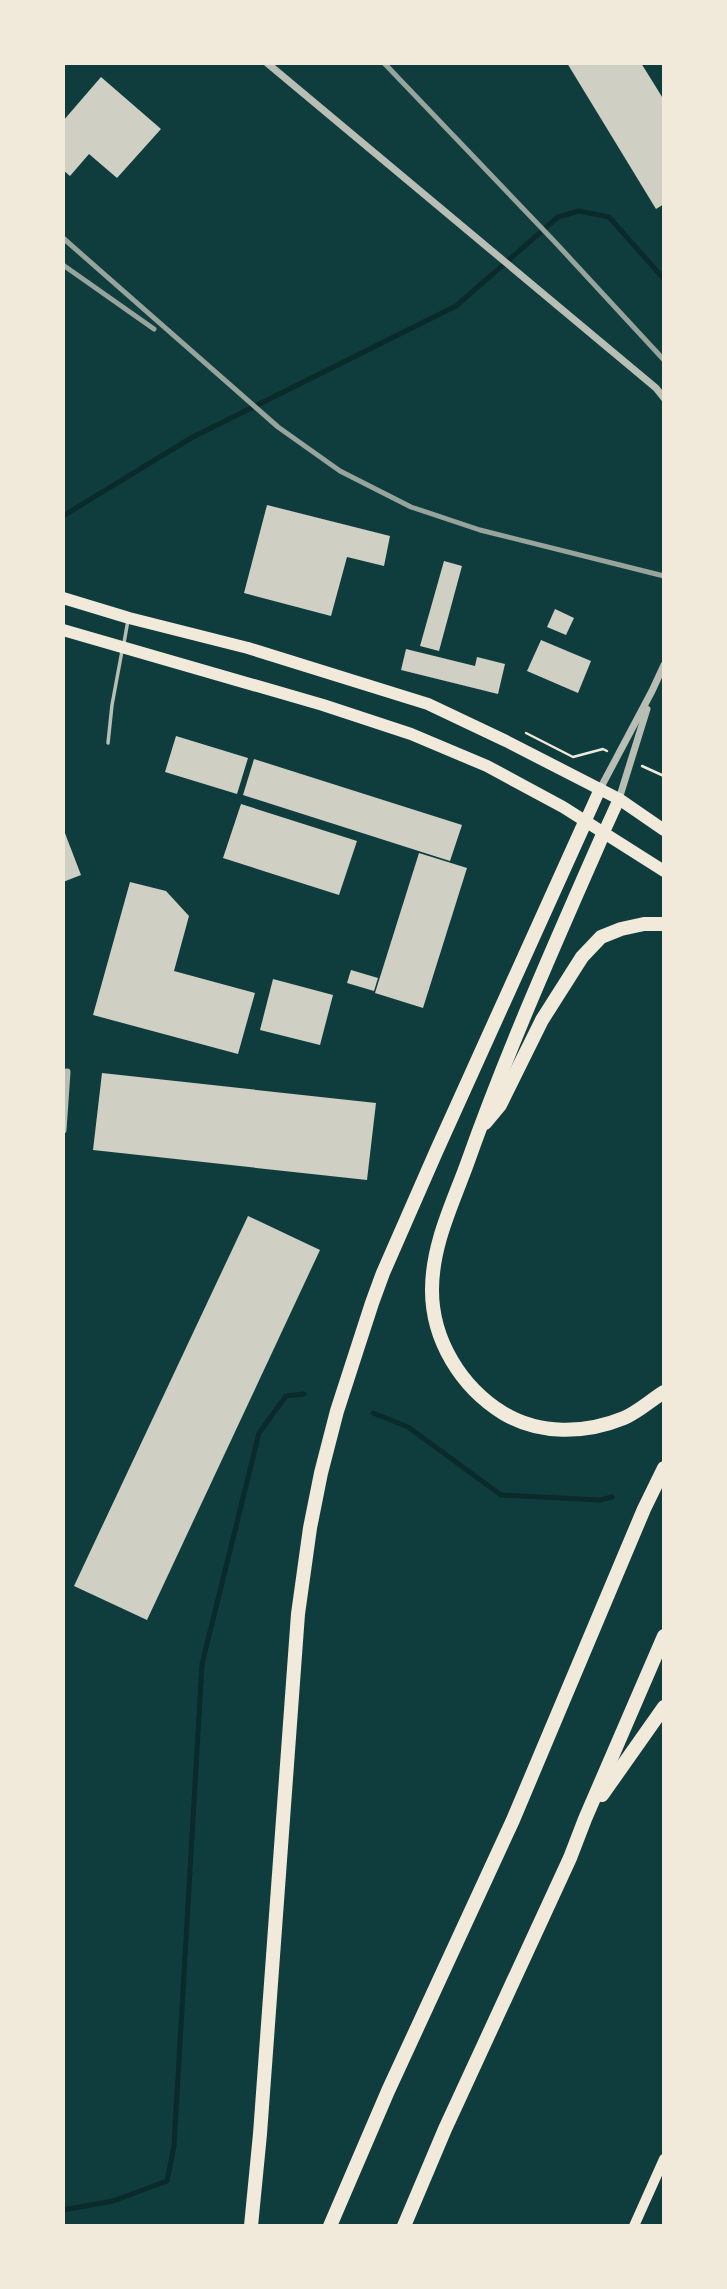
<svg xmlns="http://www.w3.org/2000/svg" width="727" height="2289" viewBox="0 0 727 2289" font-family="'IBM Plex Sans',sans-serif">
<rect width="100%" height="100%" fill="#0f3d3e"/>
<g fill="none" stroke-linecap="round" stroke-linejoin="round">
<g stroke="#0a2a2b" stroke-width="5">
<path d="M63,516L191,438L456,306L558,217L579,211L609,217L664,279"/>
<path d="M373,1413L408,1427L501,1495L600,1500L612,1497"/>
<path d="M63,2210L113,2201L167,2181L174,2146L202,1664L259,1433L286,1396L304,1394"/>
</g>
</g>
<g fill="#cfcfc3">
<path d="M567,63H641L664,100V204L656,209Z"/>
<path d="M101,77L161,129L117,178L89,154L70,176L63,170V121Z"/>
<path d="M267,505L390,536L384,566L347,557L331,616L244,593Z"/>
<path d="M444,561L462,566L439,651L420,646Z"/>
<path d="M555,609L574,618L566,635L547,627Z"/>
<path d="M541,640L591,661L578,693L527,671Z"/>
<path d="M406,649L475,666L477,657L505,664L498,694L401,670Z"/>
<path d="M176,736L248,758L237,794L165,772Z"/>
<path d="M254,759L462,825L450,861L243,795Z"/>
<path d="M241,804L357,841L339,895L223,858Z"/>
<path d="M63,828L81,875L63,882Z"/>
<path d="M419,853L467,868L423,1008L375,993Z"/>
<path d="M130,882L166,891L189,916L174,971L255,993L238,1054L93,1015Z"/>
<path d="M351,970L378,978L374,991L347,983Z"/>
<path d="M273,979L333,995L320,1045L260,1030Z"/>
<path d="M102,1073L376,1103L367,1180L93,1150Z"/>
<path d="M248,1216L320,1250L147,1620L74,1586Z"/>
</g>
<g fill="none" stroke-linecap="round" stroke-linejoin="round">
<g stroke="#f1e9da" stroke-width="2.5">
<path d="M526,733L573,757L603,749L607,751"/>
<path d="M642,766L664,776"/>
</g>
<g stroke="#b8beb3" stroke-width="3.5">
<path d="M663,63L664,65"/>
<path d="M124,643L128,620"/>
<path d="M108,743L112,705L122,651"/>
</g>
<g stroke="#b8beb3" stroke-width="7">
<path d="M267,63L656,388L664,398"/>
<path d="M600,789L652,691L664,665"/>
<path d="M619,799L647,709"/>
<path d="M63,1130L67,1072"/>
</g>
<path stroke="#f1e9da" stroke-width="10" d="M634,2226L664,2159"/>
<g stroke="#f1e9da" stroke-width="12">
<path d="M63,598L129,618L248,648L428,704L506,741L619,799L664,830"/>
<path d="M63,630L323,705L411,734L487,766L563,807L664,871"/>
<path d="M586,820L600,789"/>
<path d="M604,832L619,799"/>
</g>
<g stroke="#f1e9da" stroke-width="14">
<path d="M604,832C556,941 507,1051 467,1164C452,1205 432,1245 432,1290C432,1340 461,1387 503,1413C539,1435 585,1434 624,1418C638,1412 651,1400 664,1392"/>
<path d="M485,1123L500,1105L542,1020L582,957L601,937L621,929L644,924H664"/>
<path d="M602,1795L664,1707"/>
<path d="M251,2226L260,2134L298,1614L310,1528L321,1473L337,1411L372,1303L383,1273L436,1152L586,820"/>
<path d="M330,2226L388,2091L513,1820L644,1509L664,1468"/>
<path d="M404,2226L445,2129L570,1858L585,1819L664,1636"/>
</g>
<g stroke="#97a49c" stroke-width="5">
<path d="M384,63L554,241L664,360"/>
<path d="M63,238L278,427L340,471L411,507L480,530L664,576"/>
<path d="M63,265L154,329"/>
</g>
</g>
<rect width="727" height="2289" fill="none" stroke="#f1e9da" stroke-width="130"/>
</svg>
